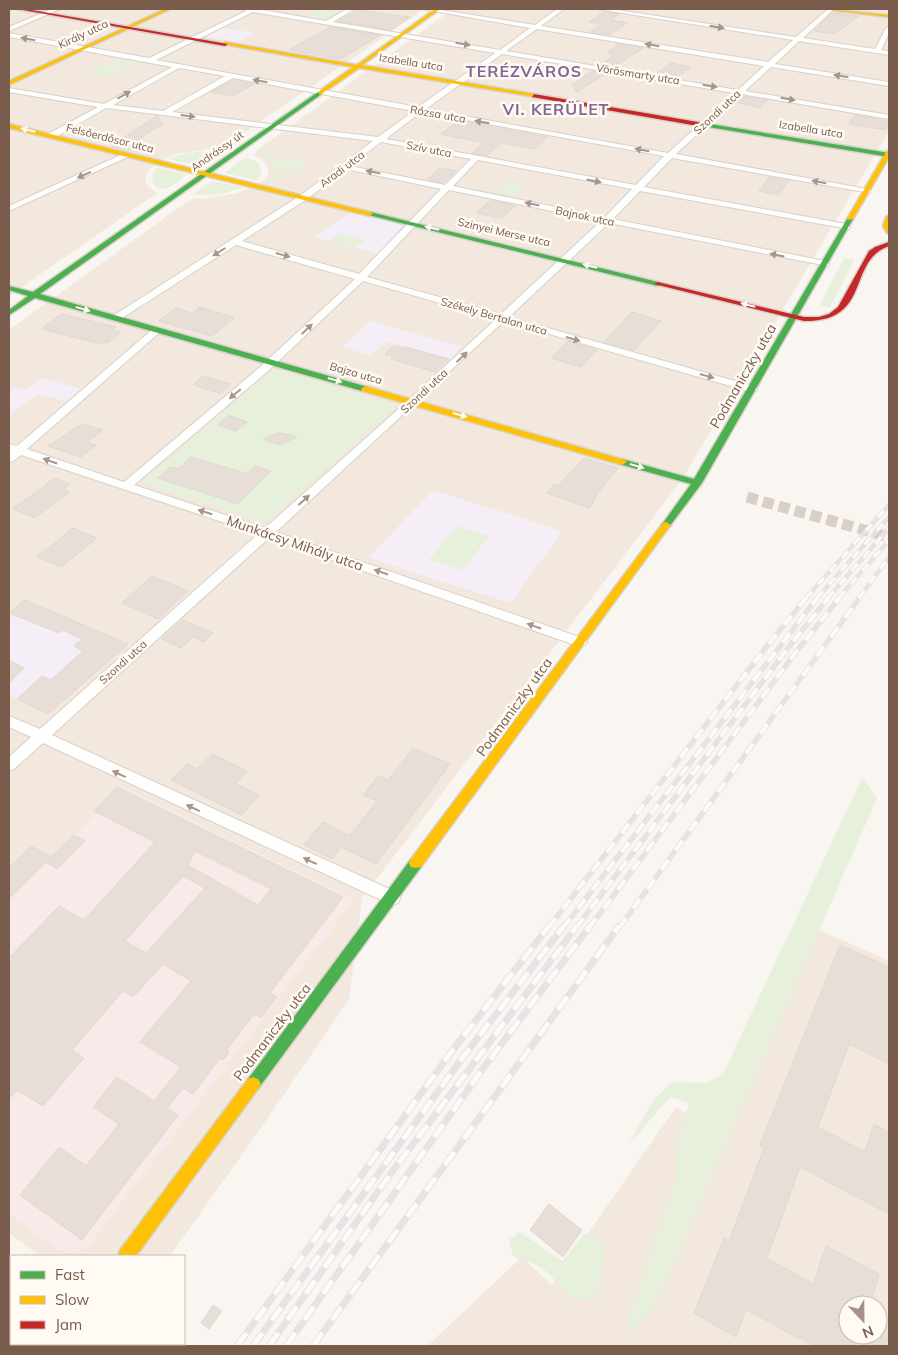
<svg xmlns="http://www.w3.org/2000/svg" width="898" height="1355" viewBox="0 0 898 1355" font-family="Mulish,sans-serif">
<rect width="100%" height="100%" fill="#f9f5f0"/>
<g fill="#f2e8de" fill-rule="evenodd">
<path d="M9,9H424L228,144L215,148L176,154L157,162L147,172L145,178L147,185L157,193L9,296Z"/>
<path d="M453,9H889V131L681,481L362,898L349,999L263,1125L170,1256H40L9,1233V330L191,199L210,198L238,193L263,181L268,175V167L261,159L254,155L257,150Z"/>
<path d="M815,928L889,961V1346H427L522,1257L552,1285L676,1107L727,1141ZM848,1305H878V1335H848Z"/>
</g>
<g fill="#f6eef6">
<path d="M220,27L255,33L237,42L202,36Z"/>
<path d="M351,212L404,225L378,254L314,237Z"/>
<path d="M371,321L462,347L449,360L388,341L370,355L342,347Z"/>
<path d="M41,378L81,389L66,401L38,394L9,415V390L12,387L26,390Z"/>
<path d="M433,490L562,531L511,603L368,558Z"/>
<path d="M25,600L128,644L48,714L9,695V613Z"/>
</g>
<path fill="#fae9e9" d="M124,787L354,900L87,1248L69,1253L59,1250L9,1215V898Z"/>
<g fill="#e7f0db">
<path d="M299,9H346L325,21L306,18L316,11Z"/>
<path d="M117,58L137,62L106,77L86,74Z"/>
<path d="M207,151L221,152L200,166L168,159L186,153Z"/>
<path d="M266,151L278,161L302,159L304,169L282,171L281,175L272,185L268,184L275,172L272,162L261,154Z"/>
<path d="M246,157C258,161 267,168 256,180L225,173Z"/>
<path d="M156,167L187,174C181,179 174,186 167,188C154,193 148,177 156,167Z"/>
<path d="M508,180L526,185L511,198L492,194Z"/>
<path d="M212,181L243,187L222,194L192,195Z"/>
<path d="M341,233L362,239L365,240L355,248L329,241Z"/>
<path d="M844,258L854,260L830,307L820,305Z"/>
<path d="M277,370L398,405L265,522L143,482L271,371Z"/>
<path d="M456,526L489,536L463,570L429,560Z"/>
<path d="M862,778L877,798L655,1305L631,1331L628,1322L654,1241L677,1180V1149L689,1103L670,1097L628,1145L655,1098L673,1082L707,1083L723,1074Z"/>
<path d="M520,1232L562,1261L585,1233L595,1236L605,1244L602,1271L594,1300C562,1301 564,1285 543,1269C535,1263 522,1260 513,1256L509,1240Z"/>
</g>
<g fill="#e6ded7" stroke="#e2d8d2" fill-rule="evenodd">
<path d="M359,10L393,15L410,17L391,30L338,21Z"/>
<path d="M604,12L619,14L611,20L627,23L609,35L590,32L603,24L589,22Z"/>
<path d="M832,13L859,16L834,34L814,31Z"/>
<path d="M330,27L380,35L341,59L289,50Z"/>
<path d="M618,44L643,48L614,67L600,65L615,54L607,53Z"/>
<path d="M671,63L691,67L676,78L656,74Z"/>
<path d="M592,71L606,73L577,92L572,85Z"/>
<path d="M233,80L254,84L233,96L211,92Z"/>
<path d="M742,96L768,100L760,108L735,102Z"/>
<path d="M855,115L889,121V124L886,130L849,124Z"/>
<path d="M157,116L162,124L136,141L150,145L138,152L111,146Z"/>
<path d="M458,121L548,137L535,149L501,143L486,156L472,153L484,143L441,134Z"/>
<path d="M440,168L456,171L444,183L427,179Z"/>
<path d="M769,177L789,181L778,195L759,191Z"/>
<path d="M491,200L516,206L501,218L476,213Z"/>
<path d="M200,307L235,318L212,336L158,321L176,308L192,313Z"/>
<path d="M632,312L661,321L634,350L604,342Z"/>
<path d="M61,314L116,327L111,330L121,332L108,343L104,342L101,344L41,329Z"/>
<path d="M568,341L597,350L581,367L551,358Z"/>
<path d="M394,346L403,349L406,347L449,359L435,372L391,359L394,357L385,354Z"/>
<path d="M203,376L231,384L220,393L193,385Z"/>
<path d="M229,415L247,422L236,431L218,425Z"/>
<path d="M82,424L103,430L87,442L96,445L81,457L48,446Z"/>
<path d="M277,433H282L297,437L279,445L263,439Z"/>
<path d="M191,457L248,474L255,466L271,471L238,504L158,478L170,467L178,469Z"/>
<path d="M584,458L618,468L594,498L596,499L589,508L546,493L554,485L558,486Z"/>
<path d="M55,478L70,484L63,489L70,492L35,518L13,509Z"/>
<path d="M73,528L97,538L61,567L37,557Z"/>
<path d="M152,576L188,591L158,619L122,603Z"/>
<path d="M25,600L128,644L48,714L17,699L42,676L51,680L83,651L74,646L82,639L62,630L59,633L9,613Z"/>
<path d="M183,620L213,633L204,642L193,637L181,648L162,639Z"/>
<path d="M9,660L24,668L9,683Z"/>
<path d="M413,748L450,764L376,864L341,847L332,859L304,845L323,822L350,836L377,801L363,795L378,776L388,780Z"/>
<path d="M212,754L247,771L236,784L259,795L242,815L171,780L187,764L197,769Z"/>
<path d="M117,787L343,897L270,993L277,997L261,1018L254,1014L227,1050L229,1052L223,1060L220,1058L193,1094L183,1088L167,1108L178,1115L82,1240L20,1195L59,1147L86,1166L119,1124L93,1107L117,1077L154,1101L181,1067L140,1042L191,981L163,964L133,997L123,991L72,1050L84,1058L43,1106L17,1090L9,1099V958L59,906L84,920L155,842L94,811ZM195,851L271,889L258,905L188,865ZM183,876L205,888L146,953L125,941Z"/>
<path d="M74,835L85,841L57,869L46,862L9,899V868L31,846L51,857L48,860Z"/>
<path d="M840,945L889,967V1064L849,1044L818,1127L865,1152L874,1124L889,1132V1214L800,1167L767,1258L813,1284L826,1246L879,1274L870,1305H848V1335H878V1320L889,1326V1346H815L799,1337V1339L746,1309L736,1337L694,1313L724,1238L729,1241L764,1148L760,1145Z"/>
<path d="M549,1204L582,1230L563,1257L530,1230Z"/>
<path d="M213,1305L222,1311L209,1329L201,1323Z"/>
</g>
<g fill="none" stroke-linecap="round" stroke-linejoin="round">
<path stroke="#d9cfc7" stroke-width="11" stroke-dasharray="11 5.5" stroke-linecap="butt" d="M747,497L889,537"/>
<g stroke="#d7d1cb" stroke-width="2">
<g id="street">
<path d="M52,9H60L9,31V27Z"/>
<path d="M243,9H257L326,21L347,9H354L333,22L500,50L530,28L422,9H435L535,25L557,9H564L541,26L768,62L793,40L597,9H610L796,37L828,9H834L803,38L875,49L886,28L889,26V33L881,50L889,51V55L799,41L775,64L889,82V86L771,67L745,91L889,115V119L741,94L676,154L867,189H870V193L672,158L644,187L846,224L850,227L849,229L640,191L613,219L825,261L829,264L828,266L609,223L509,317L756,387L757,389L756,391H748L504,321L276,532L585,639L587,642L585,645H575L269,538L52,735L398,893L400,898L398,903L392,905L43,743L14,769L9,771V757L31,737L9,727V716L40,729L258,534L21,455L13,461L9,462V453L11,451H9V444L17,446L154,328H160V332L27,449L124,482L260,367L355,279L236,245L119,320H113V316L301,195L373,141L106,108L54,138H48V134L98,107L9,92V88L104,104L172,67L9,37V33L149,58L246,11ZM253,12L495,53L418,107L156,60ZM537,29L764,66L738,90L506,51ZM502,54L734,93L668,153L426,109ZM179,68L225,76L163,111L113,105ZM233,78L414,111L378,137L172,112ZM421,112L664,156L636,185L386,139ZM381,142L471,159L445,185L350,166ZM478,160L632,189L605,217L453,186ZM346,169L441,189L359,274L242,241L307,199ZM449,190L601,221L501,314L367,277ZM363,281L496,319L403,405L265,528L134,485L268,371Z"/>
<path d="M125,153L132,155L9,211V206Z"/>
</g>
</g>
<g stroke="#d9d2cb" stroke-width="3">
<g id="fast">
<path d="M318,92L323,93L40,294L368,387V391H362L35,298L9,315V310L28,296L9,290V286L33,292Z"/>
<path d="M698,122L889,153V157L696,125V123Z"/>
<path d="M370,212L658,282L662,284L658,286L368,215V213Z"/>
<path d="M850,217L853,219L702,483L669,527H663L661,525L663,523L691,484L619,464L617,462L622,459L694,479L847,219Z"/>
<path d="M416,858L421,859L423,863L421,867L258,1089L253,1091L248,1089L245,1084L248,1079L411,859Z"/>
<rect x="9" y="1267" width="2" height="18"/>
<path d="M90,1344H110L111,1346H91Z"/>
</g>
</g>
<g stroke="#d9d2cb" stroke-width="3">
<g id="slow">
<path d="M165,9H170L9,85V81Z"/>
<path d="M435,9H440L362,65L534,94L536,97L359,68L320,95L318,92L353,67L222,44L225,42L357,65Z"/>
<path d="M828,9L889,15V17L830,10Z"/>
<path d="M9,124L370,212L373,214L370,216L9,128Z"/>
<path d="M889,150V157L853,219L848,220L847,219L886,152Z"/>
<path d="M889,215V234L887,233L883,226L886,217Z"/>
<path d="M365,386L625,460L627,462L622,465L619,464L362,391L361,389Z"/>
<path d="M666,522L671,525L669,527L421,867L416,868L411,867L409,863L411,859L663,523Z"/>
<path d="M253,1077L258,1079L261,1084L258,1089L136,1256H118L120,1250L248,1079Z"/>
</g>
</g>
<g stroke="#d9d2cb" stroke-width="3">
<g id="jam">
<path d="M17,9H26L228,44L225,46Z"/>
<path d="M534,94L698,122L701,124L698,126L532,97Z"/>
<path d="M889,242V246C846,261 873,322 804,321L654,284L658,282L804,317H819L829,314L838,307L869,251L875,247Z"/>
</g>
</g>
<use href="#street" fill="#fefefd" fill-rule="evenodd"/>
<use href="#fast" fill="#4caf50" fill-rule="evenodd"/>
<use href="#slow" fill="#ffc107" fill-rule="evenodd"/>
<use href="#jam" fill="#c62828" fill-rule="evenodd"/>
<path stroke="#e6e3e7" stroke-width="1" d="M845,9L889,14"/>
<g stroke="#e6e3e7" stroke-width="4.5">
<g id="rail-far2">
<path d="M806,598L889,505"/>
<path d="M817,598L889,517"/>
<path d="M828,598L889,528"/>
<path d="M839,598L889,540"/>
<path d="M859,598L889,557"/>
</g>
</g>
<g stroke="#e6e3e7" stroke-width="5.5">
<g id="rail-far1">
<path d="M548,928L771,641L807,597"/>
<path d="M563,928L818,597"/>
<path d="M576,928L788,648L829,597"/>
<path d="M589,928L796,652L840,597"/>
<path d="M619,928L860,597"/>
</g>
</g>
<g stroke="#e6e3e7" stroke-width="7">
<g id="rail">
<path d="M237,1346L452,1051L549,926"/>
<path d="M253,1346L463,1057L564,926"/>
<path d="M269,1346L386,1180L577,926"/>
<path d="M286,1346L482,1070L590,926"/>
<path d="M313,1346L619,926"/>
</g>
</g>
<use href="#rail-far2" stroke="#fffaf3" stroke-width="3" stroke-dasharray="9" stroke-linecap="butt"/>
<use href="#rail-far1" stroke="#fffaf3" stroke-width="4" stroke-dasharray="12" stroke-linecap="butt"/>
<use href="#rail" stroke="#fffaf3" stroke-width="5" stroke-dasharray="16" stroke-linecap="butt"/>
</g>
<defs><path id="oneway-solid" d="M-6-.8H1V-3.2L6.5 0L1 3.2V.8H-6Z" transform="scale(1.25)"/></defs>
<g fill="#a8958b">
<use href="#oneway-solid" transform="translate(717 27) rotate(9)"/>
<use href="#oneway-solid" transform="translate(28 39) rotate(-170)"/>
<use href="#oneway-solid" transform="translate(463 44) rotate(10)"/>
<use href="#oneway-solid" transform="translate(652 45) rotate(-171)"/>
<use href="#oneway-solid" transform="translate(841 76) rotate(-171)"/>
<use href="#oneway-solid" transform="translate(260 81) rotate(-170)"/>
<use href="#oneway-solid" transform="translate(710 86) rotate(9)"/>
<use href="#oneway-solid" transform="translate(124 95) rotate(-29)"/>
<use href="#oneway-solid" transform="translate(788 99) rotate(10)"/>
<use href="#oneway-solid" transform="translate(188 116) rotate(7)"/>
<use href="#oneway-solid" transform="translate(482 122) rotate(-170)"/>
<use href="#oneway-solid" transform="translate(642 150) rotate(-170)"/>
<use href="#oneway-solid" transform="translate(373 172) rotate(-169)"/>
<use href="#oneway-solid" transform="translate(84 175) rotate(156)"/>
<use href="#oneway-solid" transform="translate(594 181) rotate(11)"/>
<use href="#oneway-solid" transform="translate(819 182) rotate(-170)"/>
<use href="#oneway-solid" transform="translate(532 204) rotate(-168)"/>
<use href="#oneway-solid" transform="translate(219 252) rotate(148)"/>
<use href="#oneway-solid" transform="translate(283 255) rotate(16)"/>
<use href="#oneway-solid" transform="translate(777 255) rotate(-169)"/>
<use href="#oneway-solid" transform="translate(307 329) rotate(-43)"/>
<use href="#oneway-solid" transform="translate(573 339) rotate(16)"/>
<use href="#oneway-solid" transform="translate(462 357) rotate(-43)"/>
<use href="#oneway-solid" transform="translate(707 376) rotate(16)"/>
<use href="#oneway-solid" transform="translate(235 394) rotate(140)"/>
<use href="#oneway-solid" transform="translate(50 461) rotate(-161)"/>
<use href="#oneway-solid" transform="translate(304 500) rotate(-42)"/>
<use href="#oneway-solid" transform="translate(205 512) rotate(-162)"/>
<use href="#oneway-solid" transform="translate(381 572) rotate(-161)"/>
<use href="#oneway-solid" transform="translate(534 626) rotate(-161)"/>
<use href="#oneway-solid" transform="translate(119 774) rotate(-155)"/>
<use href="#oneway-solid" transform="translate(193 808) rotate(-155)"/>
<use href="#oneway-solid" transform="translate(310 861) rotate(-155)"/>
</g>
<g fill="#fffaf3">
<use href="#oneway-solid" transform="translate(28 130) rotate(-166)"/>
<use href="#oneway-solid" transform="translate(432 228) rotate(-167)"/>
<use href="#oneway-solid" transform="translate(590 266) rotate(-166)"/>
<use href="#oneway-solid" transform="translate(748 305) rotate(-166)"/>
<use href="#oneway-solid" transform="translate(83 309) rotate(16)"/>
<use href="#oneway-solid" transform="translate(335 380) rotate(16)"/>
<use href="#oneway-solid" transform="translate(460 415) rotate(16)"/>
<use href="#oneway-solid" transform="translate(637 466) rotate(16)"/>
</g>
<g text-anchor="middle" stroke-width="5" stroke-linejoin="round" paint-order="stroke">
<g font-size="11" fill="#7a5c4d" stroke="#fffaf3">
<text transform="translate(83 34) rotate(-25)" y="4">Király utca</text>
<text transform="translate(411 62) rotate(9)" y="4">Izabella utca</text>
<text transform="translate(638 74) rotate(9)" y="4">Vörösmarty utca</text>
<text transform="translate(717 112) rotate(-43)" y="4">Szondi utca</text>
<text transform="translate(438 114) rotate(10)" y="4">Rózsa utca</text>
<text transform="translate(811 129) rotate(9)" y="4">Izabella utca</text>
<text transform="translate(110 138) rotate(14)" y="4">Felsőerdősor utca</text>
<text transform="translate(429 149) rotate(11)" y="4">Szív utca</text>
<text transform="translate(217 151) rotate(-35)" y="4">Andrássy út</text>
<text transform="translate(342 169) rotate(-37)" y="4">Aradi utca</text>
<text transform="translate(585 216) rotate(12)" y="4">Bajnok utca</text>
<text transform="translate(504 232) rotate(13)" y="4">Szinyei Merse utca</text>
<text transform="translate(494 316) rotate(16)" y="4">Székely Bertalan utca</text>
<text transform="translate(356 373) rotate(16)" y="4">Bajza utca</text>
<text transform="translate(424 391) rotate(-43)" y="4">Szondi utca</text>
<text transform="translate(123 662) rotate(-42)" y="4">Szondi utca</text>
</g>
<g font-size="14" fill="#7a5c4d" stroke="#fffaf3">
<text transform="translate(743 376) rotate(-60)" y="5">Podmaniczky utca</text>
<text transform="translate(295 543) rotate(19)" y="5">Munkácsy Mihály utca</text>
<text transform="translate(514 707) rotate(-54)" y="5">Podmaniczky utca</text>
<text transform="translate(272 1032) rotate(-53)" y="5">Podmaniczky utca</text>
</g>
<g font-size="16" font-weight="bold" letter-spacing="1" fill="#846695" stroke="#fffaf3">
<text x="524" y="77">TERÉZVÁROS</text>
<text x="556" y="115">VI. KERÜLET</text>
</g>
</g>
<rect width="898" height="1355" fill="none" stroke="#7a5c4d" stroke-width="20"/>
<rect x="10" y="1255" width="175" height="90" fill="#fffaf3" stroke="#cabbb1"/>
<rect x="20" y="1271" width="25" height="8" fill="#4caf50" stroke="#cabbb1"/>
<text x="55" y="1280" font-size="15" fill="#7a5c4d">Fast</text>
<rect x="20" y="1296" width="25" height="8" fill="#ffc107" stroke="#cabbb1"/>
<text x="55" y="1305" font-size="15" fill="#7a5c4d">Slow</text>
<rect x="20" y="1321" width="25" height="8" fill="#c62828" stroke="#cabbb1"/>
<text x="55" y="1330" font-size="15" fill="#7a5c4d">Jam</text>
<g transform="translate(863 1320) rotate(158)"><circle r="24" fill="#fffaf3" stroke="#cabbb1"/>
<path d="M0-4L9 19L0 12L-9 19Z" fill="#a69286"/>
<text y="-8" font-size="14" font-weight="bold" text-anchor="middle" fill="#7a5c4d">N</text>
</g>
</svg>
